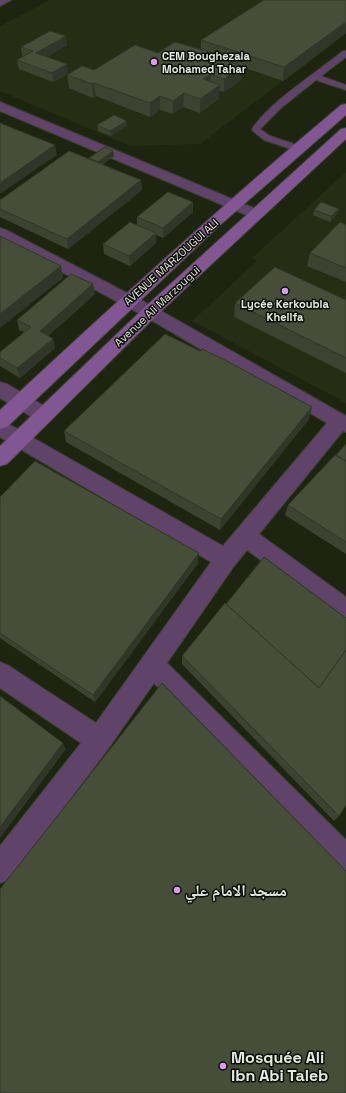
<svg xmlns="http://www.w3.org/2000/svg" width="346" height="1093" viewBox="0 0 346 1093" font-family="'Space Grotesk','Noto Naskh Arabic',sans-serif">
<rect width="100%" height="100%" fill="#1d2410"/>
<g fill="#252e14">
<path d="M50,0H307L346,11V33L200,144L130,146L0,91V26Z"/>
<path d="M346,172V403L192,321L257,261L252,258Z"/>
</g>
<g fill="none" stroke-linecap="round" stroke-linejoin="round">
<g stroke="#39402d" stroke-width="2">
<path id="lane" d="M343,51H346V57L321,76L346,85V90L316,80L281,108L260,129L270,136L300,146L301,148L300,150H294L264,140L253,131L252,129C271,101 316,73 343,51Z"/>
</g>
<g stroke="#39402d" stroke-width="2">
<g id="street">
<path d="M0,0H11L0,6Z"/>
<path d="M0,102L261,211L264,214L261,217L256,219L251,217L0,111Z"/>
<path d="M0,228L6,230L156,308L346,416V432L343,431L259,534L346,597V620L338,617L247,550L234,566L167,663L346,840V874L336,870L154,683L108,749L10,879L0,883V846L81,743L0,688V662L9,666L96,723L211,562L0,437V421L7,423L223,546L327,423L144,316L0,239Z"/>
<path d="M0,382L7,384L51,410L54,415L51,420L44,422L37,420L0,398Z"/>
</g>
</g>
<g stroke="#39402d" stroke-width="2">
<g id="secondary">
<path d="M346,104V115L219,226L7,427L0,429V410C112,306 224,203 341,105Z"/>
<path d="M346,128V139L156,316L7,464L0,466V446L144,308L341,129Z"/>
</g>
</g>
<use href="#lane" fill="#5f4369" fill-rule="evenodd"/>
<use href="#street" fill="#5f4369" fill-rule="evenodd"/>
<use href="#secondary" fill="#825692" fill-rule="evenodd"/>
</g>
<g fill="#3c4331">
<path d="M346,0V33L283,81L242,67L241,80L224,92L219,91V99L200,113L183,107L173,114L160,110L150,117L96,96L93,98L69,88L67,75L94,70L158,53L201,49V40Z"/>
<path d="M66,36L67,45L47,57L68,74L53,82L19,69L17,60L23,56H22L21,47Z"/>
<path d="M97,125L127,126L111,136L98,131Z"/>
<path d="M114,156L102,165L141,180L142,190L68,249L0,217V200L89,159V158Z"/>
<path d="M193,202V212L163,238L156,235V243L130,266L104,254L103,244L137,225V217Z"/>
<path d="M314,210L337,214L330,222L313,215Z"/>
<path d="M346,225V282L307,266L310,253Z"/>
<path d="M95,294L48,336L53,339L55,348L20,378L0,366V352L24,332L19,330L17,320Z"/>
<path d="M346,300V373L234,317L235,303Z"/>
<path d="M309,419L220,530L66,442L64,431Z"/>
<path d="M346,444V554L285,515L288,505Z"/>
<path d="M0,497L198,563L95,702L0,638Z"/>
<path d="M182,656L339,816L334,821L182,664Z"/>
</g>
<g fill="#313728">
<path d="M346,22V33L283,81L284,67Z"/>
<path d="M66,36L67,45L38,62L36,53Z"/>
<path d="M67,64L68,74L53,82L52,73Z"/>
<path d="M242,66L241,80L224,92V79Z"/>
<path d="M211,74L210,88L203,79Z"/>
<path d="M94,83L96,96L93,98L92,84Z"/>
<path d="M220,85L219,99L200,113V99Z"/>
<path d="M184,93L183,107L173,114V101Z"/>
<path d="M160,96V110L150,117V103Z"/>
<path d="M127,121V126L111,136L110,131Z"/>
<path d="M55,145L57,155L0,194V183Z"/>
<path d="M113,151L114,156L99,167L98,162Z"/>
<path d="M141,180L142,190L68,249L67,239Z"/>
<path d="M193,202V212L163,238V228Z"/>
<path d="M339,209L337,214L330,222L331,216Z"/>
<path d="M156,233V243L130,266L129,256Z"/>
<path d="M61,266L63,278L0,328V314Z"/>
<path d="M93,284L95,294L42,341L40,331Z"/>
<path d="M53,339L55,348L20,378L17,368Z"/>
<path d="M312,407L309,419L220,530L221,519Z"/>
<path d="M199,553L198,563L95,702L93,695Z"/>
<path d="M63,743L66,749L0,838V827Z"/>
</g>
<g fill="#464e39" stroke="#313728">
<path d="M264,0H346V22L284,67L201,40Z"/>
<path d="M50,31L66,36L36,53L67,64L52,73L17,60L33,51L21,47Z"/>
<path d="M175,42L209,52L205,54L242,66L224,79L211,74L203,79L220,85L200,99L184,93L173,101L160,96L150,103L94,83L92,84L67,75L82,66L94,70L135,45L158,53Z"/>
<path d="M114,115L127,121L110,131L97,125Z"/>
<path d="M0,123L55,145L0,183Z"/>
<path d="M105,147L113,151L98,162L89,158Z"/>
<path d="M69,151L141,180L67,239L0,209V200Z"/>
<path d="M168,192L193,202L163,228L137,217Z"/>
<path d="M321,202L339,209L331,216L314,210Z"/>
<path d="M130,222L156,233L129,256L103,244Z"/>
<path d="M340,222L346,225V268L310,253Z"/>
<path d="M0,236L61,266L0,314Z"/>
<path d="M275,267L346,300V358L235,303Z"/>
<path d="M71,274L93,284L40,331L53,339L17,368L0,358V352L31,327L17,320Z"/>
<path d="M165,334L200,351L202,349L227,361L312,407L221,519L64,431Z"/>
<path d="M346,444V461L336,455Z"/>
<path d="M335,455L346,461V542L288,505Z"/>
<path d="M35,461L199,553L93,695L0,633V497Z"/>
<path d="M264,557L346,618V650L319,688L226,604Z"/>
<path d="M225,603L319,688L346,650V805L339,816L182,656Z"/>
<path d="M162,683L346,871V1093H0V889Z"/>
<path d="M0,696L63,743L0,827Z"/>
</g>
<g fill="#dc99f4" stroke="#090c05" stroke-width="1.5">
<circle cx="154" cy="62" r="4"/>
<circle cx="285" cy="291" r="4"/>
<circle cx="177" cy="890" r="4"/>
<circle cx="223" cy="1066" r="4"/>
</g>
<g text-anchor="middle" stroke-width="3" stroke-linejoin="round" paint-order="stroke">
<g font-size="11" font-weight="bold" fill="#e5eadd" stroke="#090c05" text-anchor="start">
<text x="162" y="60">CEM Boughezala<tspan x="162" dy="13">Mohamed Tahar</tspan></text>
<text x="285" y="308" text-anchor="middle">Lycée Kerkoubia<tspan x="285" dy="13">Khelifa</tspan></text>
</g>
<g font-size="11" fill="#e5eadd" stroke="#090c05">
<text transform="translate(171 262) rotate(-42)" y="4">AVENUE MARZOUGUI ALI</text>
<text transform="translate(157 306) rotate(-43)" y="4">Avenue Ali Marzougui</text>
</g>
<g font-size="16" font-weight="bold" fill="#e5eadd" stroke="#090c05" text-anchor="start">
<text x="185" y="896">مسجد الامام علي</text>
<text x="231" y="1063">Mosquée Ali<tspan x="231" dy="18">Ibn Abi Taleb</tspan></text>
</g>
</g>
</svg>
